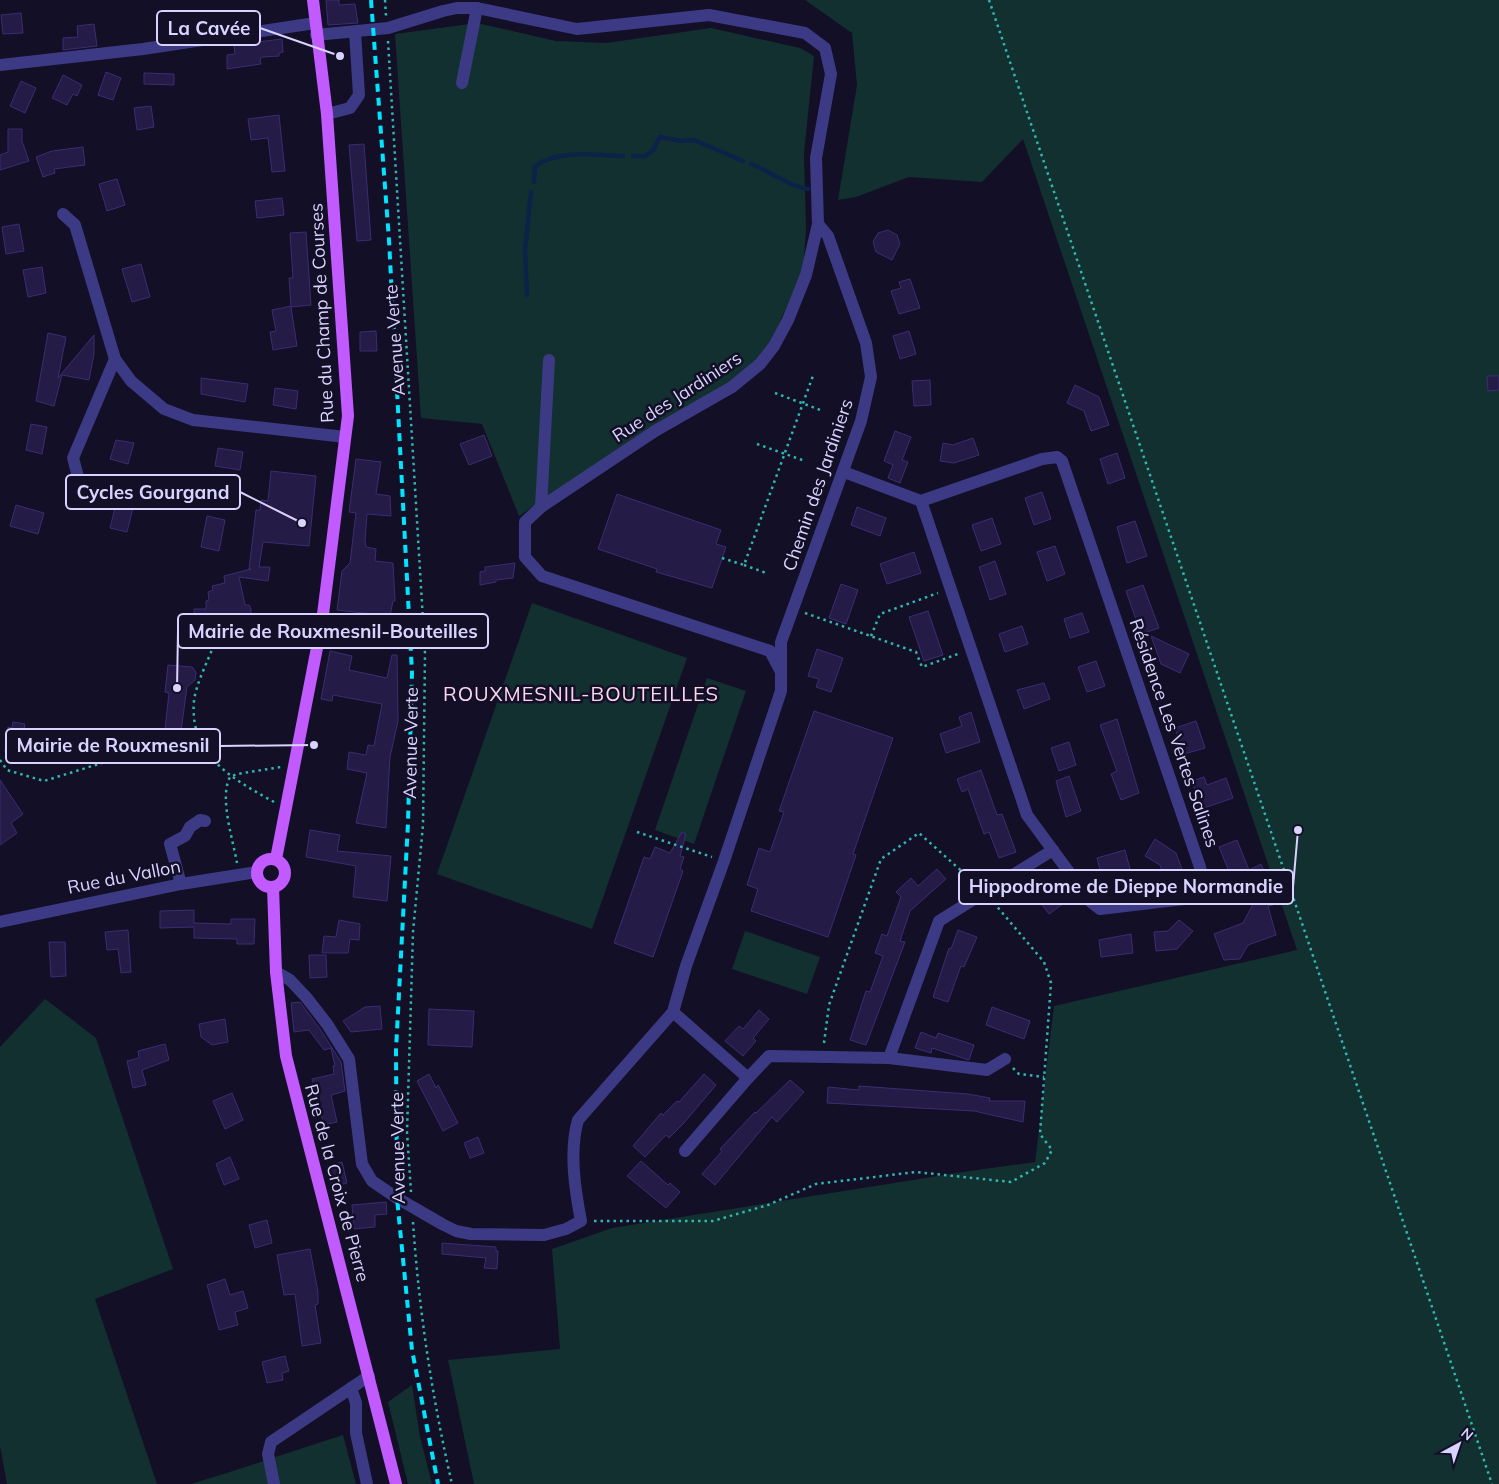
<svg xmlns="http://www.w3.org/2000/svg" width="1499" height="1484" viewBox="0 0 1499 1484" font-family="Mulish,sans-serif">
<rect width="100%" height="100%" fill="#130f26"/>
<g fill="#12302f">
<path d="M805,0H1499V1484H474L448,1360L560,1349L552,1249L612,1228L963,1172L1035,1162L1054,1006L1297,950L1023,139L982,182L909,177L856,197L838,200L857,85L852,33Z"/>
<path d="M477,23L556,41L606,43L711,28L800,48L814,56L804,153L806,230L803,270L773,338L743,376L655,424L519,516L482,424L421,418L395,34Z"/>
<path d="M532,603L687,658L592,929L437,874Z"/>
<path d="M707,678L746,691L694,844L655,830Z"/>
<path d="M745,931L820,957L807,994L732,969Z"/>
<path d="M45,999L96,1038L173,1269L95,1299L157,1484H7L0,1446V1047Z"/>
<path d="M412,1385L420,1437L432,1484H408L388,1402Z"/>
<path d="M343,1435L356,1484H191C242,1469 292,1451 343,1435Z"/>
</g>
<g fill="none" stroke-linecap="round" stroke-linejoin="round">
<g stroke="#0c2248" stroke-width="4.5">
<path d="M633,156H645L653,150L660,137L681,141L694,140L743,161"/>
<path d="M751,164C770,171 788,186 808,189"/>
<path d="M534,182L535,166C559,149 594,155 623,156"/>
<path d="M527,295L525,249L531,192"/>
</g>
</g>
<g fill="#241b47" stroke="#3b2d73">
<path d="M326,0H339V5L355,4L358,23L328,25Z"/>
<path d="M21,13L23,33L3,34L1,15Z"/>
<path d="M94,24L97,46L63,50V38L78,37L77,26Z"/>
<path d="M282,39L283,52L279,53V56L263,57L260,59L261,64L227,69V55L235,54L234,45Z"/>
<path d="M106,72L121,78L113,100L98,95Z"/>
<path d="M144,73L174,74V85L144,84Z"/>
<path d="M63,75L82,85L77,96L73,94L67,105L52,98Z"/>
<path d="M21,81L36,88L25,113L10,106Z"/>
<path d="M151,106L154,127L137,130L134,108Z"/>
<path d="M279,115L285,171L272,172L268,138L251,140L248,119Z"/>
<path d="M8,129H22V141L29,161L0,170V155L8,152Z"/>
<path d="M364,144L371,240L357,241L349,145Z"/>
<path d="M83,147L85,165L54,169L55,173L43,177L36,157L52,151Z"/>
<path d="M117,179L125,205L107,211L99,184Z"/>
<path d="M282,198L284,215L257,218L255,201Z"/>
<path d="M19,224L24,251L6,254L2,227Z"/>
<path d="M888,230L897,235L900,244L892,260L876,252L873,242L878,233Z"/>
<path d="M306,232L311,305L291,307L297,346L273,350L270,332L276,331L272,310L291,306L289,278H293L290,233Z"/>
<path d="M141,264L150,297L132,302L122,269Z"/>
<path d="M42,267L46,293L28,297L23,270Z"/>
<path d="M910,279L920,308L899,314L891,291L901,288L899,282Z"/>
<path d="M376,331L377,351H360V332Z"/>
<path d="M909,331L916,354L900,359L893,336Z"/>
<path d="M48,333L66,337L58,378L94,335V354L89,380L62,375L54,406L36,401Z"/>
<path d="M1487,376H1499V390L1488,391Z"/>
<path d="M201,378L248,384L245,402L201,394Z"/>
<path d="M930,380L931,405L914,406L912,381Z"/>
<path d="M1075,385L1099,397L1109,425L1091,431L1084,411L1067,403Z"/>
<path d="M275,388L298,391L296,409L273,405Z"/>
<path d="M31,424L47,427L42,454L26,450Z"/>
<path d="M895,431L911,437L902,460L908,462L900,483L888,478L893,465L884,461Z"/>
<path d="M484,435L492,456L469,465L460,444Z"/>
<path d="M973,438L979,455L954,463L940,461L943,443L953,445Z"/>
<path d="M116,440L134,443L128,464L110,459Z"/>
<path d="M218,448L243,452L240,470L215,466Z"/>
<path d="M1117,453L1125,478L1108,484L1100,459Z"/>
<path d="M356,459L381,462L376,494L390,496L391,516L367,514L365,541L366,547L376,549L375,561L393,563L395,601H393L390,616L337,610L342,571L350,563L354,529L356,513L349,512Z"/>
<path d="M271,471L316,476L309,546L263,542L259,567H270L268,581L239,577L245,605H249L251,609V631L184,628V615L194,616V609H206V601L209,600L208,592L213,590L212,586L225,583L224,576L251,569H249L256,510H260L261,500L268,501Z"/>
<path d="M1042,492L1051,519L1034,525L1025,498Z"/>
<path d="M617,494L721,530L716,544L726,547L712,588L656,572L657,569L598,549Z"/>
<path d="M117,500L134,504L127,532L110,528Z"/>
<path d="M16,505L44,513L38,534L10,526Z"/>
<path d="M857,507L886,518L880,536L851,525Z"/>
<path d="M207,516L225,520L219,551L201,547Z"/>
<path d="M992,518L1001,544L981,551L972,525Z"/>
<path d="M1135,521L1147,556L1127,563L1117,527Z"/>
<path d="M1055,546L1065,574L1047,581L1037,552Z"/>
<path d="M914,552L921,573L887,584L880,564Z"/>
<path d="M995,561L1006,594L990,600L979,567Z"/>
<path d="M515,563L513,578L496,580V582L480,585V572L485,571V567Z"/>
<path d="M841,584L858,590L846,624L829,618Z"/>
<path d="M1143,585L1159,628L1141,634L1126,591Z"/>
<path d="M928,611L943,655L924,661L909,617Z"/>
<path d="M1082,613L1089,632L1070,638L1064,619Z"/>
<path d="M1022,626L1028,644L1005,652L999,634Z"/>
<path d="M1151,636L1189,654L1180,673L1161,664Z"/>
<path d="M817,649L843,658L831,692L816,687L819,679L808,676Z"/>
<path d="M330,651L352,656L349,670L387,678L392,655H397L398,721L390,757L386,828L356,823L367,773L347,769L349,752L366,755L368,745L374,746L382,704L333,695L332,701L321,699Z"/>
<path d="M1096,661L1105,686L1087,692L1078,667Z"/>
<path d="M168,665L192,667L196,672L195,680L187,687L181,731L165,729L169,693L165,692Z"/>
<path d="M1044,683L1050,699L1024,709L1017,690Z"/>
<path d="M814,711L893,738L853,854L856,855L828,937L751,911L758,889L747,885L759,848L770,852L784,812L779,811Z"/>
<path d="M971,712L980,742L946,753L940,734L962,726L959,717Z"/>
<path d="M1117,719L1139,793L1121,800L1111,774L1117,771L1100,725Z"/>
<path d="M1196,721L1205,748L1184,754L1175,728Z"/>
<path d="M13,722L25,724L24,730L28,731L24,755L5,752L8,727L12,728Z"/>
<path d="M1069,742L1076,765L1059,771L1051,748Z"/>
<path d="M981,770L997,815L1002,814L1016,852L999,858L989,832L984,834L968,789L962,792L957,779Z"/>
<path d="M1069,776L1081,811L1066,817L1056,781Z"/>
<path d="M1204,777L1207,785L1226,778L1233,798L1201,809L1192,781Z"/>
<path d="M0,780L23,814L11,823L17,833L0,845Z"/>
<path d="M310,830L340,835L337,851L391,856L387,901L353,897L356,866L306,857Z"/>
<path d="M682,832L686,834L680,856L684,857L680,869L683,871L653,957L614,943L644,857L650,859L655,847L670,853Z"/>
<path d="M1155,839L1176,853L1183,872L1165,878L1160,865L1145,856Z"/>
<path d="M1237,840L1249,870L1261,864L1266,876L1263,878L1273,905L1268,906L1276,935L1248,945L1240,959L1224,960L1214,934L1243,923L1253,904L1246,884L1239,887L1235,878L1232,879L1219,847Z"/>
<path d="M1125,850L1130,869L1102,877L1097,858Z"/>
<path d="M937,869L946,879L910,911L900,941L905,942L866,1045L850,1040L866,991L870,992L883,956L875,953L882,934L887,936L901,897L896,892L911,878L918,886Z"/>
<path d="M1046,879L1064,903L1049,914L1031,890Z"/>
<path d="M194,910V923L231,924V919H255L254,944H237V939L194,938V927L160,928V911Z"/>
<path d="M339,920L360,924L359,940L350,939L348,953H322L324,936L336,937Z"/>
<path d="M1179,920L1193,931L1177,949L1156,951L1154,932L1168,931Z"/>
<path d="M128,930L131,972L121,973L118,949L107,950L105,932Z"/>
<path d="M958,930L977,937L964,967L961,966L948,1002L933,997L949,948L951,949Z"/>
<path d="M1131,934L1133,953L1101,957L1099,940Z"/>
<path d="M49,942H65L66,976L51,977Z"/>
<path d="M309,955H326L327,977L310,978Z"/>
<path d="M300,1002L320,1029L341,1062L345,1091L331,1095L337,1122L324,1125L312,1079L334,1074L333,1066H335L331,1048L324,1050L309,1030L294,1032L291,1003Z"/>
<path d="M380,1006L382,1029L351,1032L343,1021L365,1007Z"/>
<path d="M992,1007L1030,1021L1024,1039L986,1025Z"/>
<path d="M429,1009L474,1011L472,1047L428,1045Z"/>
<path d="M759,1010L769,1019L753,1038L756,1041L743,1056L725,1041L739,1026L743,1029Z"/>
<path d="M225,1019L228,1042L212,1045L201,1037L199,1024Z"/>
<path d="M921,1032L936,1038L938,1033L974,1045L969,1060L932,1048L931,1053L915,1048Z"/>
<path d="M165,1044L169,1060L142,1070L146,1085L133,1088L127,1061L139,1058L138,1051Z"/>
<path d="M429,1074L436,1088L438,1085L458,1123L443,1131L417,1081Z"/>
<path d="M704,1074L716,1085L683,1124L669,1138L666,1135L645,1157L633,1146L661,1113L663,1115L677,1101L679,1102Z"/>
<path d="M790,1080L804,1092L777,1122L772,1117L715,1185L702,1174L722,1151L720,1149L755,1112L756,1113Z"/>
<path d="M859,1086L968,1094L990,1098L989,1101H1025L1023,1122L974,1111L827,1103L828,1087L859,1090Z"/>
<path d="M232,1093L243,1120L225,1129L213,1101Z"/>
<path d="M478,1137L484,1153L470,1158L464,1143Z"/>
<path d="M230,1157L239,1179L224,1185L216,1164Z"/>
<path d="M641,1161L668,1185L670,1183L680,1192L666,1208L627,1176Z"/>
<path d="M342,1162L347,1183L332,1187L327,1166Z"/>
<path d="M386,1202L387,1214L375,1215V1227L354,1229L352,1205Z"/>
<path d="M267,1220L272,1243L255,1248L249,1225Z"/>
<path d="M442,1243L496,1247V1251H498L497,1269L484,1268L486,1258L442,1254Z"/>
<path d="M310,1249L318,1292V1304L315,1305L321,1343L302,1346L295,1294L284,1295L277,1255Z"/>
<path d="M225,1279L230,1295L243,1291L248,1308L235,1312L238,1325L219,1330L207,1285Z"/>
<path d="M285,1356L289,1371L282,1373L283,1380L267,1383L262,1362Z"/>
</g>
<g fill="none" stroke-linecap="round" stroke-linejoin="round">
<g stroke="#2fb8b0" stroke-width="2.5" stroke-dasharray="2.5 4" stroke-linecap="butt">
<path d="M385,0L386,16"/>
<path d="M989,0L1492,1484"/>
<path d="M388,41L425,653L423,825L413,932L407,1132L411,1192"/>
<path d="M775,393L823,411"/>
<path d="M757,444L805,461"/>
<path d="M722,558L744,565L814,373"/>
<path d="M744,565L766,573"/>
<path d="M805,613L916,652L922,667L958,654"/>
<path d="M871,636L880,614L938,593"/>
<path d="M0,760L7,770L44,781L160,745L181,743L197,736"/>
<path d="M274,802C233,779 189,756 194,701C196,684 207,663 213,647L308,620"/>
<path d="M637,832L712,857"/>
<path d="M237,863C233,840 219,797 230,777L237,774L281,767"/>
<path d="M824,1043L829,1005L881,859L919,833L975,883"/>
<path d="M1013,1068L1019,1074L1044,1077"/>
<path d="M594,1221H713L768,1205L816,1184L916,1172L1011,1182L1045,1163L1052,1150L1040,1134L1051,983L1044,962L994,903"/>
<path d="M413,1222C419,1311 432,1397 452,1484"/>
</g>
<g stroke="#3d3a85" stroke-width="12">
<path d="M316,35L388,28L443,11L457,8H477L577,29L709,15L805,33L825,48L831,74L816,158L818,224L806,275L788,320L774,346L760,364L732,387L655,431L541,507L525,522V557L542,576L770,651L780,670"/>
<path d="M0,65L143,49L315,23"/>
<path d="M462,83L477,8"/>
<path d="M327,114L350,108L359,95L355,32"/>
<path d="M63,214L75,225L115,359L131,381L164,409L193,420L345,437"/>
<path d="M844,472L921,501L1042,459L1057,457L1062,461L1200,867C1205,886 1201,891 1184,899L1100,909L1091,902L1027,815L921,501"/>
<path d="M80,484L73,458L115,359"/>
<path d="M541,507L549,360"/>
<path d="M181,884L170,844L185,836L190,827L200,820L205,821"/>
<path d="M0,922L181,884L257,872"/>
<path d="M276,972L290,980L306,997L327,1024L349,1059L362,1164L372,1181L397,1198L442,1224L456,1231L471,1234L544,1235L566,1229L581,1221C575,1190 569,1151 578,1120L673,1012L686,966L724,861L781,691V642L861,421L871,377L866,343L828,236L818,224"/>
<path d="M673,1012L748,1078L769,1056L889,1058L987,1070L1005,1059"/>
<path d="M889,1058L939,921L1053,850"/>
<path d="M685,1151L748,1078"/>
<path d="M351,1388L356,1403V1433L367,1484"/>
<path d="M274,1484L268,1454L271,1442L369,1376"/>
</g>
<g stroke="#c25bff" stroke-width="12">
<circle cx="271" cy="873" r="14"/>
<path d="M276,859L322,622L348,416L327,114L313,0"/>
<path d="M273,887L276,972L286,1056L396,1484"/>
</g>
<path stroke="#00e5ff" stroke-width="4" stroke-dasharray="8 6" stroke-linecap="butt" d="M371,0L389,240L412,673L408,823L396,1050L397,1198L412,1350L438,1484"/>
</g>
<g text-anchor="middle" stroke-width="5" stroke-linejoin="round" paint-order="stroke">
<g font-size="18" fill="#d9d4ff" stroke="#130f26">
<text transform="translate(322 313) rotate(-93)" y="6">Rue du Champ de Courses</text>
<text transform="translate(395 340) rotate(-94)" y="6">Avenue Verte</text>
<text transform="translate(677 397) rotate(-33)" y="6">Rue des Jardiniers</text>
<text transform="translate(818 485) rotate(-71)" y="6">Chemin des Jardiniers</text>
<text transform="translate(1174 733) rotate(71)" y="6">Résidence Les Vertes Salines</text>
<text transform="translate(411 743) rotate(-89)" y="6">Avenue Verte</text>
<text transform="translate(124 877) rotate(-11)" y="6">Rue du Vallon</text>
<text transform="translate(398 1148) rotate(-91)" y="6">Avenue Verte</text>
<text transform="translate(337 1183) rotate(75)" y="6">Rue de la Croix de Pierre</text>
</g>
<g font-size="20" letter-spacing="1" fill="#ffd6f0" stroke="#130f26">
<text x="581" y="701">ROUXMESNIL-BOUTEILLES</text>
</g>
</g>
<path fill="none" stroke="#d9d4ff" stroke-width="2" d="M340 56L260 28M302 523L240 492M177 688L178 631M314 745L220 746M1298 830L1293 887"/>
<g fill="#d9d4ff" stroke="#130f26" stroke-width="2">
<circle cx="340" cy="56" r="5"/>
<circle cx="302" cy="523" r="5"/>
<circle cx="177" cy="688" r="5"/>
<circle cx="314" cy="745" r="5"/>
<circle cx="1298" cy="830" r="5"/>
</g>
<g fill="#130f26" stroke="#d9d4ff" stroke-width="2">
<rect x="157" y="11" width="103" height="34" rx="5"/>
<rect x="66" y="475" width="174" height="34" rx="5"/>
<rect x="178" y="614" width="310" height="34" rx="5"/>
<rect x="6" y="729" width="214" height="34" rx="5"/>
<rect x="959" y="870" width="334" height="34" rx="5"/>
</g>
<g font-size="19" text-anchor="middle" font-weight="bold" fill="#d9d4ff">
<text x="209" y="35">La Cavée</text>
<text x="153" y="499">Cycles Gourgand</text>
<text x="333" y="638">Mairie de Rouxmesnil-Bouteilles</text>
<text x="113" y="752">Mairie de Rouxmesnil</text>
<text x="1126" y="893">Hippodrome de Dieppe Normandie</text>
</g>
<g transform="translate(1459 1444) rotate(40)" stroke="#130f26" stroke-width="4" paint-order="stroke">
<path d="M0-4L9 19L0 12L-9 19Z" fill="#d9d4ff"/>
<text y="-8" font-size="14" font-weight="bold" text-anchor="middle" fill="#d9d4ff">N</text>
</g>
</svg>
